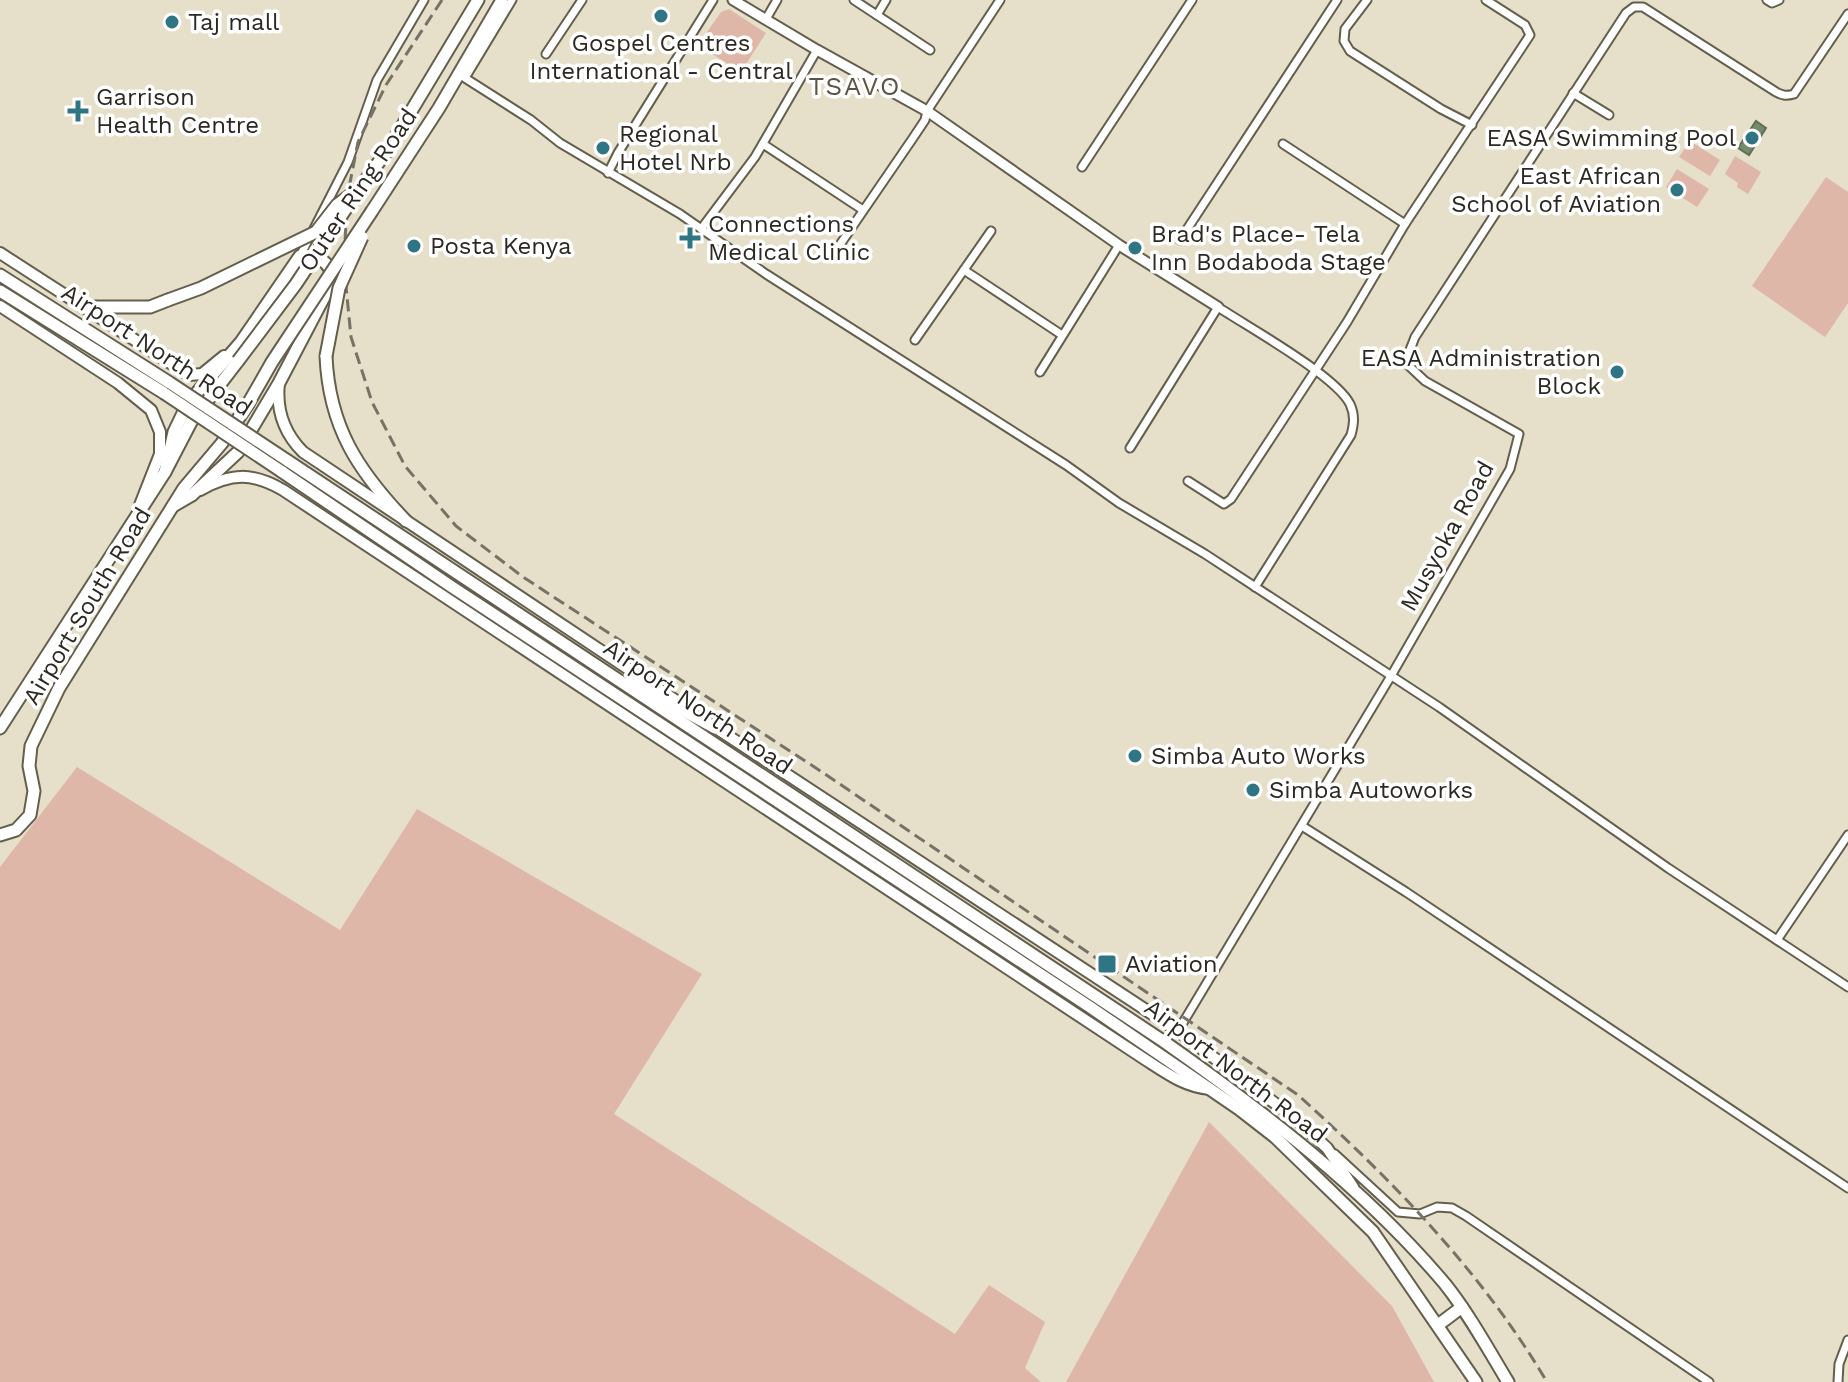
<svg xmlns="http://www.w3.org/2000/svg" width="1848" height="1382" viewBox="0 0 1848 1382" font-family="'Work Sans',sans-serif">
<rect width="100%" height="100%" fill="#e6dfca"/>
<g fill="#deb7a8">
<path d="M729,9L766,33L741,72L698,45L721,12Z"/>
<path d="M1690,141L1720,160L1710,176L1679,157Z"/>
<path d="M1735,156L1761,172L1748,194L1737,187L1738,183L1725,174Z"/>
<path d="M1677,169L1709,189L1697,207L1666,187Z"/>
<path d="M1826,177L1848,192V303L1825,337L1752,286Z"/>
<path d="M77,767L340,930L417,809L702,974L614,1114L955,1334L989,1285L1045,1322L1025,1368L1041,1382H0V867Z"/>
<path d="M1209,1122L1392,1306L1434,1382H1066Z"/>
</g>
<path fill="#748b6e" stroke="#5e6e57" stroke-width="2" d="M1756,121L1766,128L1749,155L1738,148Z"/>
<g fill="none" stroke-linecap="round" stroke-linejoin="round">
<g stroke="#645e4c" stroke-width="11">
<g id="minor">
<path d="M512,0L465,78L531,120L560,143L680,214L766,274L1066,465L1119,503L1205,554L1439,707L1668,868L1848,987"/>
<path d="M854,0L930,50"/>
<path d="M1367,0L1345,29L1344,41L1350,51L1441,109L1472,125"/>
<path d="M1767,0L1772,3L1779,0"/>
<path d="M877,15L886,0"/>
<path d="M766,19L777,0"/>
<path d="M546,54L582,0"/>
<path d="M1573,93L1609,115"/>
<path d="M763,144L863,210"/>
<path d="M1283,144L1405,224"/>
<path d="M1082,167L1192,0"/>
<path d="M608,173L618,153L713,0"/>
<path d="M701,229L755,157L817,50"/>
<path d="M1180,240L1337,0"/>
<path d="M837,249L913,138L925,120L927,111L1000,0"/>
<path d="M300,256L348,162L377,80L424,0"/>
<path d="M964,270L1062,335"/>
<path d="M915,340L991,231"/>
<path d="M1040,372L1119,245"/>
<path d="M1130,448L1218,307C1248,327 1335,375 1350,404C1355,415 1354,424 1351,435L1255,587"/>
<path d="M1188,481L1224,504L1231,499L1347,322L1405,224L1530,35L1525,25L1486,0"/>
<path d="M1302,826L1406,892L1848,1188"/>
<path d="M1777,940L1848,835"/>
<path d="M1178,1031L1391,676L1510,469L1519,434L1425,381L1409,366L1408,355L1415,337L1626,13L1634,7H1643L1776,92C1783,96 1787,96 1794,94L1848,14"/>
<path d="M1335,1154L1398,1212L1420,1214L1437,1207L1452,1208L1466,1216L1709,1382"/>
<path d="M1838,1382L1839,1364L1848,1340"/>
</g>
</g>
<g stroke="#645e4c" stroke-width="13">
<path id="tertiary" d="M733,0L817,50L927,111L1119,245L1218,307"/>
</g>
<g stroke="#645e4c" stroke-width="14">
<g id="secondary">
<path d="M0,253L189,375L202,374L224,356"/>
<path d="M0,306L118,383L151,410L160,432V454L140,505"/>
<path d="M279,383C276,410 284,433 303,452L687,708"/>
<path d="M200,490C231,473 252,472 283,490L1146,1060C1166,1073 1185,1087 1210,1089"/>
<path d="M710,724L1178,1031L1296,1119L1327,1148L1353,1187"/>
</g>
</g>
<g stroke="#645e4c" stroke-width="15">
<g id="primary">
<path d="M360,188L389,148L478,0"/>
<path d="M372,211L439,108L502,0"/>
<path d="M0,275L170,383"/>
<path d="M0,291L164,393"/>
<path d="M83,307H150L168,300"/>
<path d="M326,356C329,427 358,471 406,521"/>
<path d="M288,461L1163,1041C1264,1112 1365,1189 1445,1284C1469,1314 1488,1349 1508,1382"/>
<path d="M281,471L452,587L1090,1007L1239,1109L1275,1137L1373,1232L1476,1382"/>
<path d="M165,472L174,432L188,403L241,342L300,256C318,254 331,262 333,280L279,383L238,452L192,495L173,506"/>
<path d="M631,682L715,728"/>
<path d="M0,728L165,472L191,422L238,361"/>
<path d="M0,835L16,830L30,815L34,791L29,766L31,746L59,688L184,488L222,443L248,404"/>
<path d="M1438,1325L1462,1307"/>
</g>
</g>
<use href="#minor" stroke="#fff" stroke-width="7"/>
<use href="#tertiary" stroke="#fff" stroke-width="9"/>
<use href="#secondary" stroke="#fff" stroke-width="10"/>
<use href="#primary" stroke="#fff" stroke-width="11"/>
<path stroke="#777266" stroke-width="3" stroke-dasharray="12 6" stroke-linecap="butt" d="M442,0L386,85L358,142L347,198L344,266L351,337L372,402L405,466L456,526L523,577L822,772L1298,1095C1392,1180 1482,1272 1547,1382"/>
<g stroke="#645e4c" stroke-width="15" stroke-linecap="butt">
<g id="primary-bridge">
<path d="M168,300L201,288L316,232L337,205L360,188"/>
<path d="M326,356L339,288L362,237"/>
<path d="M238,361L296,284L353,198"/>
<path d="M170,383L288,461"/>
<path d="M164,393L281,471"/>
<path d="M248,404L272,362L372,211"/>
</g>
</g>
<use href="#primary-bridge" stroke="#fff" stroke-width="11"/>
</g>
<g fill="#307583" stroke="#fff" stroke-width="3">
<circle cx="661" cy="16" r="8"/>
<circle cx="172" cy="22" r="8"/>
<path d="M74 99h8v8h8v8h-8v8h-8v-8h-8v-8h8z"/>
<circle cx="1752" cy="138" r="8"/>
<circle cx="603" cy="148" r="8"/>
<circle cx="1677" cy="190" r="8"/>
<path d="M686 226h8v8h8v8h-8v8h-8v-8h-8v-8h8z"/>
<circle cx="414" cy="246" r="8"/>
<circle cx="1135" cy="248" r="8"/>
<circle cx="1617" cy="372" r="8"/>
<circle cx="1135" cy="756" r="8"/>
<circle cx="1253" cy="790" r="8"/>
<rect x="1097" y="954" width="20" height="20" rx="4"/>
</g>
<g text-anchor="middle" stroke-width="7" stroke-linejoin="round" paint-order="stroke">
<g font-size="24" fill="#2c2922" stroke="#fff" text-anchor="start">
<text x="188" y="30">Taj mall</text>
<text x="661" y="51" text-anchor="middle">Gospel Centres<tspan x="661" dy="28">International - Central</tspan></text>
<text x="96" y="105">Garrison<tspan x="96" dy="28">Health Centre</tspan></text>
<text x="619" y="142">Regional<tspan x="619" dy="28">Hotel Nrb</tspan></text>
<text x="1736" y="146" text-anchor="end">EASA Swimming Pool</text>
<text x="1661" y="184" text-anchor="end">East African<tspan x="1661" dy="28">School of Aviation</tspan></text>
<text x="708" y="232">Connections<tspan x="708" dy="28">Medical Clinic</tspan></text>
<text x="1151" y="242">Brad's Place- Tela<tspan x="1151" dy="28">Inn Bodaboda Stage</tspan></text>
<text x="430" y="254">Posta Kenya</text>
<text x="1601" y="366" text-anchor="end">EASA Administration<tspan x="1601" dy="28">Block</tspan></text>
<text x="1151" y="764">Simba Auto Works</text>
<text x="1269" y="798">Simba Autoworks</text>
<text x="1125" y="972">Aviation</text>
</g>
<g font-size="24" fill="#2c2922" stroke="#fff">
<text transform="translate(358 190) rotate(-56)" y="8">Outer Ring Road</text>
<text transform="translate(157 350) rotate(33)" y="8">Airport North Road</text>
<text transform="translate(1447 536) rotate(-61)" y="8">Musyoka Road</text>
<text transform="translate(87 606) rotate(-59)" y="8">Airport South Road</text>
<text transform="translate(698 707) rotate(34)" y="8">Airport North Road</text>
<text transform="translate(1236 1071) rotate(37)" y="8">Airport North Road</text>
</g>
<g font-size="26" letter-spacing="2" fill="#5b5443" stroke="#fff">
<text x="855" y="95">TSAVO</text>
</g>
</g>
</svg>
